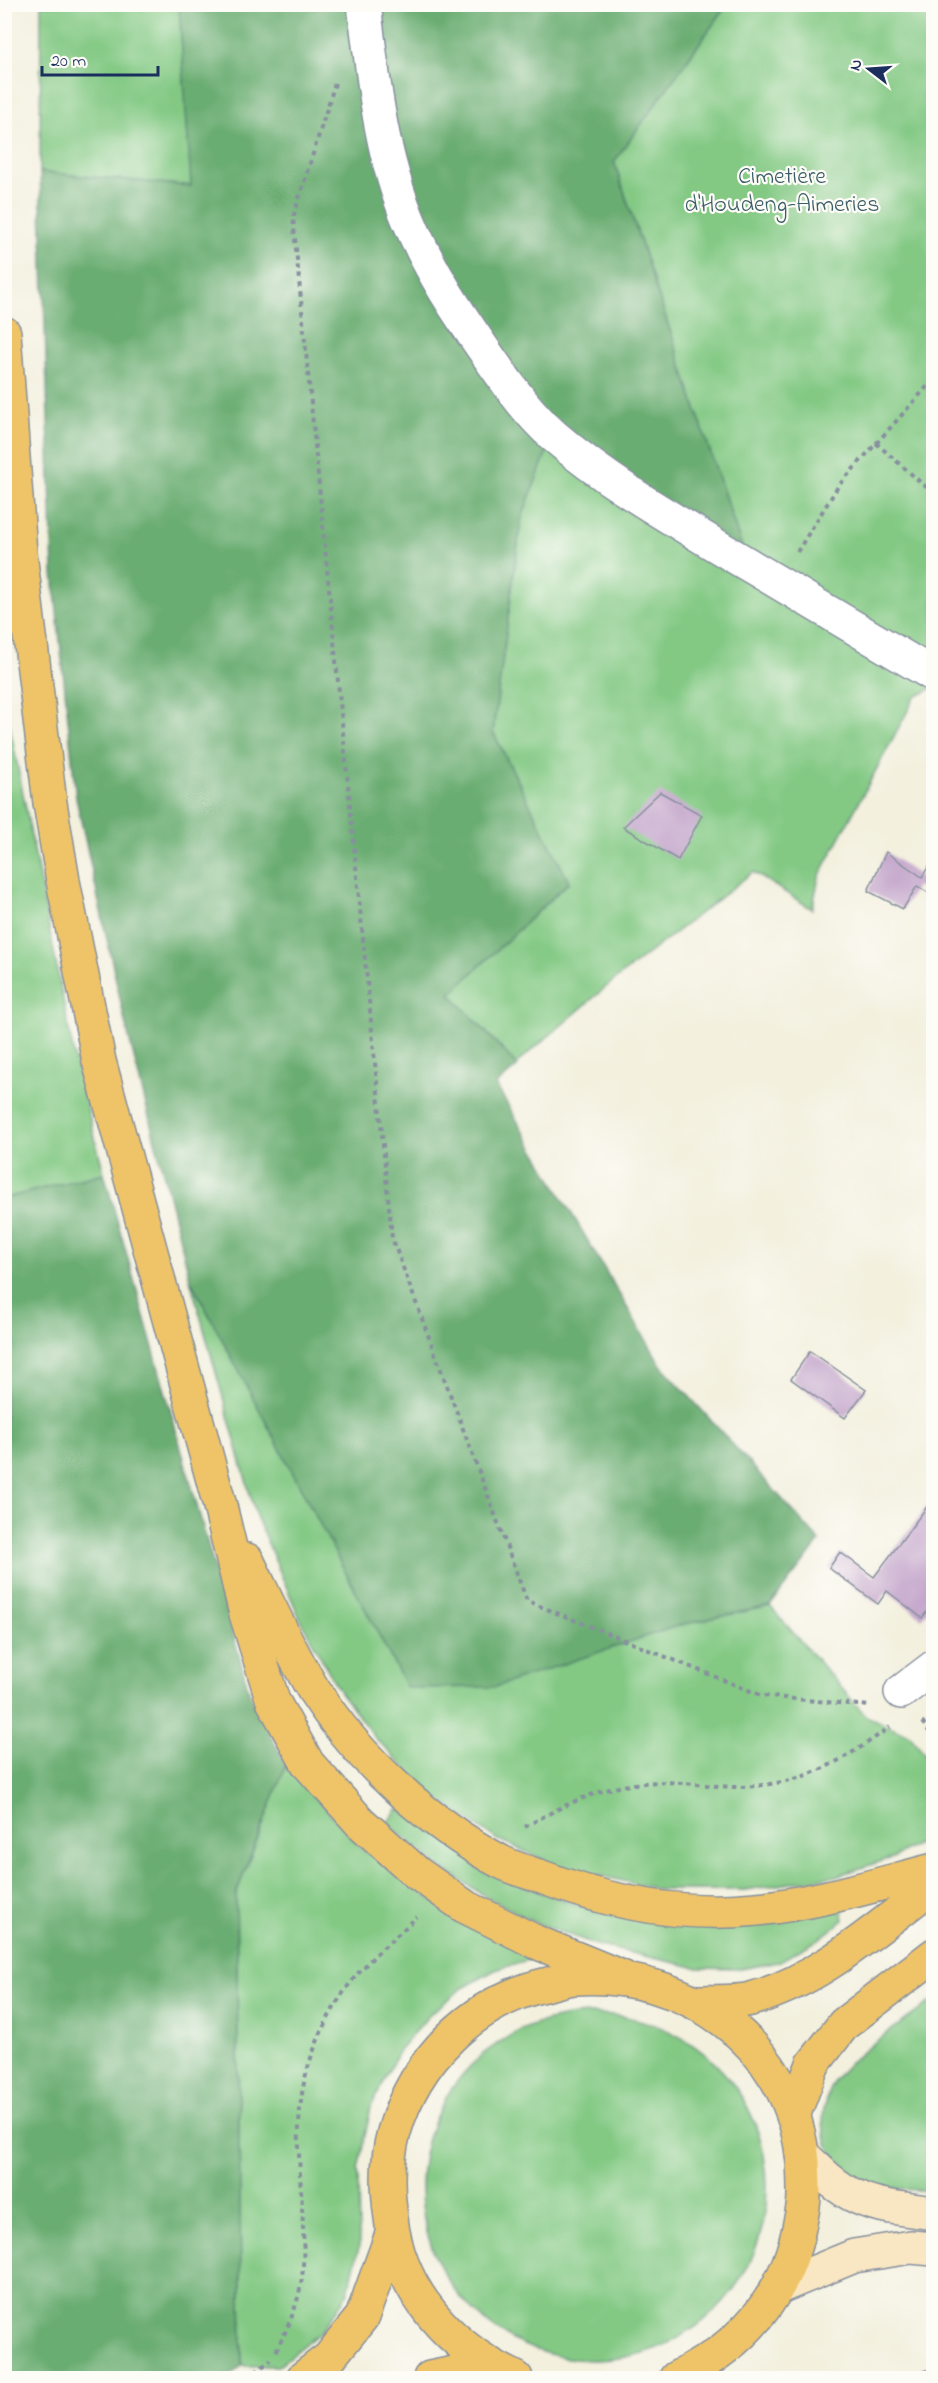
<svg xmlns="http://www.w3.org/2000/svg" width="938" height="2383" viewBox="0 0 938 2383" font-family="'Indie Flower',sans-serif">
<rect width="100%" height="100%" fill="#fdfcf7"/>
<filter id="ink" filterUnits="userSpaceOnUse"><feTurbulence type="fractalNoise" baseFrequency=".0167" numOctaves="2"/><feDisplacementMap in="SourceGraphic" scale="12" xChannelSelector="R" yChannelSelector="G"/><feConvolveMatrix kernelMatrix="1 2 1 2 8 2 1 2 1" color-interpolation-filters="sRGB"/></filter>
<filter id="wash" filterUnits="userSpaceOnUse"><feTurbulence type="fractalNoise" baseFrequency=".008" numOctaves="4" result="noise"/><feDisplacementMap in="SourceGraphic" scale="24" xChannelSelector="R" yChannelSelector="G"/><feGaussianBlur stdDeviation="1.35" result="paint"/><feColorMatrix in="noise" values="0 0 0 0 0 0 0 0 0 0 0 0 0 0 0 0 0 1.4 0 .05"/><feComposite in="paint" operator="in"/></filter>
<g filter="url(#wash)">
<rect width="100%" height="100%" fill="#f3f0de"/>
<g fill="#83c984" stroke="#4f7c71" stroke-width="1.5">
<path d="M41,5H179L192,186L40,172Z"/>
<path d="M727,5H933V688L915,697L819,877L812,909L753,872L612,982L516,1064L450,994L569,882L493,732L521,520L553,435L747,563L614,161Z"/>
<path d="M4,696L75,1061L104,1173L5,1198Z"/>
<path d="M190,1279L407,1688L680,1625L770,1606L866,1716L910,1735L933,1764V1835L895,1857L836,1876L745,1890H661L555,1865L495,1838L432,1795L376,1739L340,1692L301,1621L256,1516Z"/>
<path d="M286,1765L364,1851L445,1909L535,1958L495,1970L463,1988L431,2013L399,2050L371,2107L358,2169L359,2247L348,2293L322,2331L278,2366H242L236,1894Z"/>
<path d="M398,1808L530,1888L597,1912L665,1924L842,1909L844,1920L816,1941L778,1962L741,1969L698,1968L600,1946L536,1923L482,1894L439,1866L387,1823Z"/>
<path d="M933,2000V2191C914,2189 884,2190 865,2183C821,2167 810,2108 840,2073C862,2048 906,2021 933,2000Z"/>
<circle cx="594" cy="2187" r="173"/>
</g>
<g fill="#6aad72" stroke="#426e68" stroke-width="1.5">
<path d="M179,5H727L614,162L747,563L553,435L521,520L493,732L569,882L450,994L518,1066L496,1085L661,1365L820,1541L770,1606L680,1625L495,1687L407,1688L190,1279L126,1026L76,798L53,573L40,172L191,186Z"/>
<path d="M104,1173L250,1695L286,1765L236,1894L242,2366L227,2378H5V1198Z"/>
</g>
<g id="blocks">
<g fill="#c3a4cb">
<path d="M660,792L702,815L678,860L623,827Z"/>
<path d="M886,852L922,877L934,858V896L917,886L903,909L868,891Z"/>
<path d="M810,1351L866,1390L845,1418L791,1379Z"/>
<path d="M929,1504L934,1507V1602L922,1618L887,1591L878,1604L829,1568L840,1552L874,1577Z"/>
<path d="M934,2367V2378H906Z"/>
</g>
</g>
</g>
<g filter="url(#ink)">
<use href="#blocks" fill-opacity="0" stroke="#87909e" stroke-width="1.5"/>
<g fill="none" stroke-linecap="round" stroke-linejoin="round">
<g stroke="#87909e" stroke-width="36">
<g id="street">
<path d="M364,4C373,76 380,152 408,219C429,270 460,316 491,360C510,387 529,414 554,436C607,482 672,519 732,555C800,595 867,635 934,675"/>
<path d="M901,1692L934,1667"/>
</g>
</g>
<g stroke="#87909e" stroke-width="36">
<g id="secondary">
<path d="M802,2154C818,2170 837,2189 859,2198C881,2208 909,2209 934,2213"/>
<path d="M779,2287L854,2256L911,2247L934,2249"/>
</g>
</g>
<g stroke="#87909e" stroke-width="36">
<g id="highway">
<path d="M4,333L20,553L50,803L63,881L99,1061L220,1506L246,1614L273,1701L308,1764L360,1822L417,1873L464,1906L536,1942L624,1978"/>
<path d="M247,1560C268,1603 288,1648 313,1689C358,1759 428,1823 501,1862C513,1868 527,1872 539,1876C609,1903 682,1917 757,1909C817,1903 875,1885 934,1870"/>
<path d="M696,2002C714,2001 735,2003 751,1999C821,1980 877,1927 934,1885"/>
<path d="M793,2116L813,2064L844,2024L934,1955"/>
<path d="M303,2378L329,2358L362,2317L392,2234"/>
<path d="M430,2378L489,2366"/>
<path d="M516,2378C451,2348 399,2292 391,2218C387,2190 386,2160 394,2132C415,2059 473,2001 548,1984C557,1982 566,1978 576,1978C685,1971 788,2042 802,2154C804,2168 804,2182 804,2195C804,2204 802,2214 800,2223C787,2296 741,2347 676,2378"/>
</g>
</g>
<g stroke="#87909e" stroke-width="4" stroke-dasharray="4.5 4.5" stroke-linecap="butt">
<path d="M335,83L293,218L392,1238L527,1601L763,1696L870,1706"/>
<path d="M876,443L934,494"/>
<path d="M797,552L839,485L934,379"/>
<path d="M922,1722L934,1738"/>
<path d="M525,1827C563,1805 600,1787 644,1783C674,1780 705,1786 735,1787C750,1787 767,1785 781,1782C821,1775 858,1750 890,1727"/>
<path d="M276,2351C290,2324 302,2295 303,2265C306,2210 294,2155 301,2101C306,2057 331,2003 361,1970C378,1951 399,1934 417,1917"/>
<path d="M248,2378L271,2360"/>
</g>
<use href="#street" stroke="#fff" stroke-width="33"/>
<use href="#secondary" stroke="#f9e7c3" stroke-width="33"/>
<use href="#highway" stroke="#efc469" stroke-width="33"/>
</g>
</g>
<g text-anchor="middle" stroke-width="4.5" stroke-linejoin="round" paint-order="stroke">
<g font-size="24" fill="#3a5d69" stroke="#fdfcf7">
<text x="782" y="183">Cimetière<tspan x="782" dy="28">d'Houdeng-Aimeries</tspan></text>
</g>
</g>
<rect width="938" height="2383" fill="none" stroke="#fdfcf7" stroke-width="24"/>
<g transform="translate(869 69) rotate(287)" stroke="#fdfcf7" stroke-width="4.5" paint-order="stroke">
<path d="M0-4.5L10 22L0 15L-10 22Z" fill="#1b2f5e"/>
<text y="-9" font-size="16" font-weight="bold" text-anchor="middle" fill="#1b2f5e">N</text>
</g>
<path d="M42 66v9h116v-9" fill="none" stroke="#1b2f5e" stroke-width="3"/>
<text x="51" y="66" font-size="18" fill="#1b2f5e" stroke="#fdfcf7" stroke-width="4.5" paint-order="stroke">20 m</text>
</svg>
